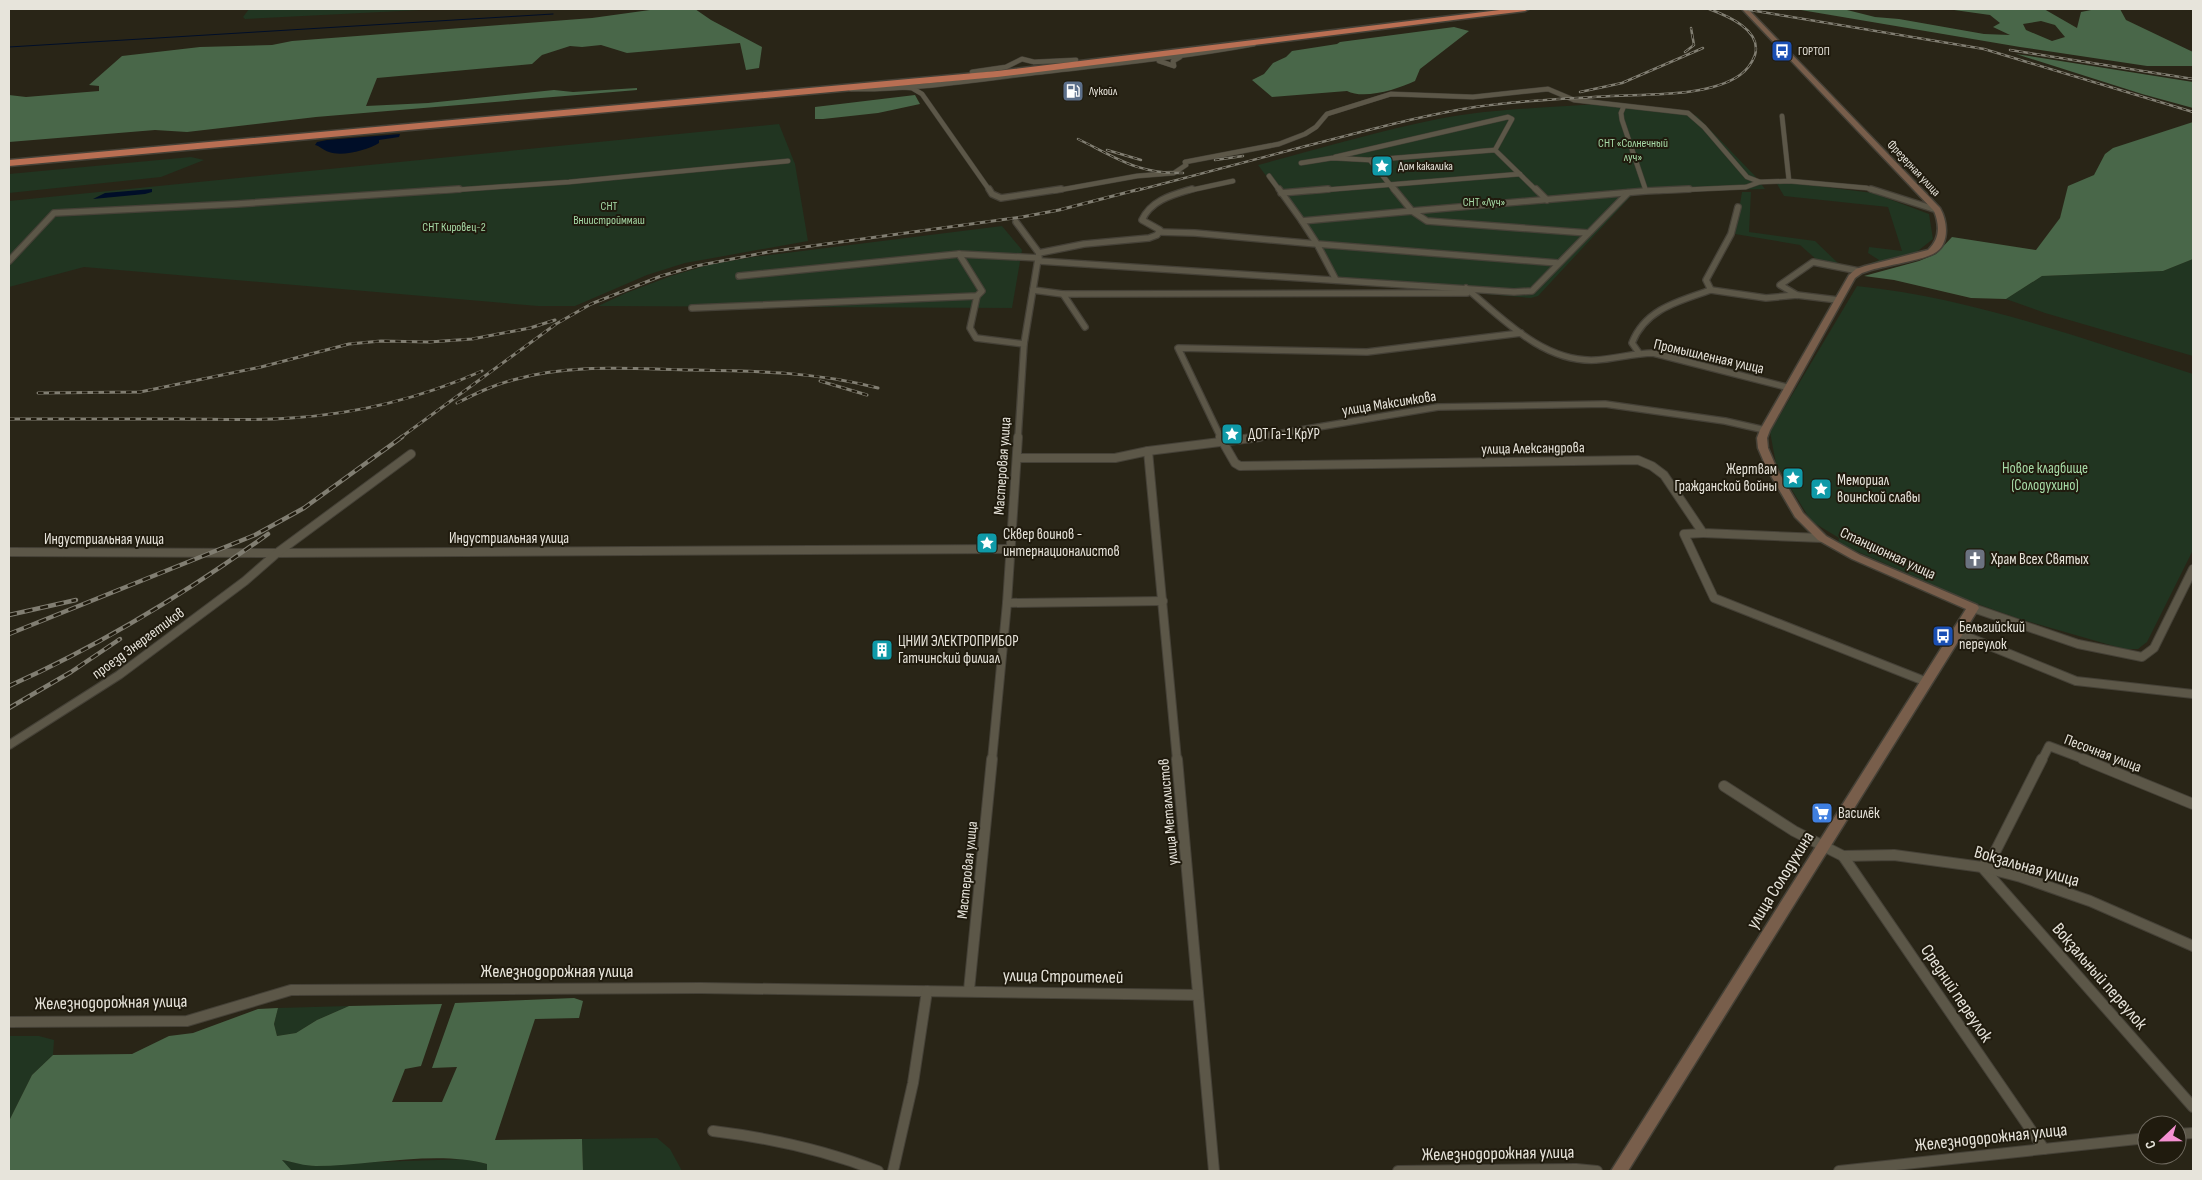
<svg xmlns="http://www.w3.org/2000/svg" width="2202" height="1180" viewBox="0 0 2202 1180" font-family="'Sofia Sans Condensed',sans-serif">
<rect width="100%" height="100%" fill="#292517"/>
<g fill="#213521">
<path d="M249,9H439L245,19L243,17Z"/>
<path d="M1608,103L1688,112L1697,116L1755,176L1765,189L1681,191L1632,195L1538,296L1531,298L1335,281L1302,224L1258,165C1318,149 1378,131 1438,119C1494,108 1552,108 1608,103Z"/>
<path d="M779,124L795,164L808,241L685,263L647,275L575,306H538L84,267L9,287V201Z"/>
<path d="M191,157L204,160L161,177L9,193V174Z"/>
<path d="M1777,184H1802L1873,193L1929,214L1933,239L1914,254L1872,265L1869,264L1879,260L1868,253L1869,247L1902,251L1888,207L1784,196Z"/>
<path d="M1742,192H1751L1749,232L1815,241L1839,264L1817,260L1800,245L1735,234Z"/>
<path d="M1002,226L1022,250L1012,308L598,306L626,293L671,276L708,265L753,257Z"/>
<path d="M2193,259V356L2045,313L2006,299L2042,276L2163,271Z"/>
<path d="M1857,286C1973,298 2084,339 2193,374V550L2147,642L2138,649H2124L2020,619L1972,602L1838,543L1839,538L1811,521L1776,464L1770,432Z"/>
<path d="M349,1006L317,1020L296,1033L277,1036L274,1024L278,1008Z"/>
<path d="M9,1036H39L54,1040L53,1055L32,1075L9,1121Z"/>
<path d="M657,1138L670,1149L682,1171H583L582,1139Z"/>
<path d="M468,1159L487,1164V1171H292L281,1160L314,1166L374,1162Z"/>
</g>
<g fill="#496749" fill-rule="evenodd">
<path d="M657,9H695L711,20L762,47L759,68L746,70L740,43L627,53L601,45L582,47L570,46L542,55L532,64L377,78L366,106L428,103L554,90L573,92L637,88V90L316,117L187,132L155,130L9,142V95L26,97L99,91V86L89,85L122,56L200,47L272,45L292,41L592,18Z"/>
<path d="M1795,9H1843L1875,17L1899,19L1984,34L2010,35L1993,27L2000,23L1990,15L1947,9H2044L2077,28L2081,12L2096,9H2120L2126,20L2193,52V66H2147L2020,47ZM2041,21L2055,25L2065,37L2052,41L2026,30L2023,24Z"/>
<path d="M1454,27L1469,31L1420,69L1415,81C1398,89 1364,100 1347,91L1272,97L1252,80L1264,74L1273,63L1286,57L1292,51L1337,44L1340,42Z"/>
<path d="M2016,54L2193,82V108L2142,94Z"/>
<path d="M915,95L920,104L878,113L823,119H815V107Z"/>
<path d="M2193,122V259L2163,271L2042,276L2006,299L1971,298L1894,280L1864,276L1919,261L1936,254L1952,237L2036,250L2060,218L2068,186L2094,175L2105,154L2113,148Z"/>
<path d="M574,998L583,1001L579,1018L535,1019L495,1140L582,1139L583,1171H487V1164C436,1150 369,1166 316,1166C305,1166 293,1162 282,1160L292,1171H9V1121L32,1075L53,1055L132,1054L169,1036L193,1033L258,1009L278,1008L274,1024L277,1036L296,1033L317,1020L349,1006L442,1004L421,1066L405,1069L392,1102H442L457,1067L432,1068L455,1003Z"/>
</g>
<g fill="#000e28">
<path d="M400,134L399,137L379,140V143C368,150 342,157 329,152C323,150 320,146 315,145L317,142L327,140Z"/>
<path d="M152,189V192L145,194L93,199L105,193Z"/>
</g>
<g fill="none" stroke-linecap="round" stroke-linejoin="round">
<path stroke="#000e28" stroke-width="1" d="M9,47L553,14"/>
<g stroke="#454137" stroke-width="5.5">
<g id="street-far3">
<path d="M1159,61L1174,66L1173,61L1180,57"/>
<path d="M972,72L1006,67L1022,59L1034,62L1076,60"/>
<path d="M899,87L912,88L922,94L990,191"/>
<path d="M851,89C910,90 967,81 1025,74C1101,65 1178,58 1254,44"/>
<path d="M1624,106L1621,113L1622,120L1646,191"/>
<path d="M1782,116L1789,181"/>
<path d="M1335,157L1508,117L1512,119L1495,150"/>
<path d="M1370,160L1395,191"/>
<path d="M1301,163L1332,158L1370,160L1495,150L1537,191"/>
<path d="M1269,176L1280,191"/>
<path d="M1760,182L1789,181L1867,188L1875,191"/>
<path d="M440,191L569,182L788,161"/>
<path d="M1054,191L1137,176L1174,173L1186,165L1185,162L1279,144L1305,134L1316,127L1327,114L1391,94L1473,97L1548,89L1574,100L1688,113L1704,127L1747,177L1760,182L1746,187L1658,191"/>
<path d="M1187,191L1233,181"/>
<path d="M1312,191L1520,174"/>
</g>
</g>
<g stroke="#454137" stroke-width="8">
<g id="street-far2">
<path d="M989,189L992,194L1001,198L1061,189"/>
<path d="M1279,189L1302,221"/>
<path d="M1394,189L1412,211L1646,191L1689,189"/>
<path d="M1536,189L1547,200"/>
<path d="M1871,189L1937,210"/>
<path d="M1281,193L1328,189"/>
<path d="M1016,222L1039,253L1024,344L1018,438"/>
<path d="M1159,232L1195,233L1317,244L1336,280"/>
<path d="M1039,253L1084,244L1149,238L1157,235L1160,230L1142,220C1151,200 1172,195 1192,189"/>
<path d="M9,261L54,213L237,204L459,189"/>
<path d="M1039,261L1514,292L1532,291L1628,193"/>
<path d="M1558,263L1317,244L1302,221L1412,211L1427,221L1588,233"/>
<path d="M739,276L959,254L1039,258"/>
<path d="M1466,288C1503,319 1544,363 1596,360C1615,359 1634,353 1653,353L1790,388"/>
<path d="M1033,290L1063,294"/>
<path d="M1711,290L1766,298L1797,295L1838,300"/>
<path d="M1797,295L1780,285L1813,262L1859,271"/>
<path d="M977,296L970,328L976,338L1024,344"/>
<path d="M692,308L977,296L982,291L959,254"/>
<path d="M1085,327L1063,294L1467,293"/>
<path d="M1639,353L1632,343C1645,309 1679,301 1711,290L1706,280L1731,234L1738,207"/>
<path d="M1221,438L1178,348L1367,352L1521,333"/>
<path d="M1253,438L1438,407L1605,404L1725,421L1765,430"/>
</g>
</g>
<g stroke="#454137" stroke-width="10">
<g id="street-far1">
<path d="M1220,437L1235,463L1240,466L1638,460L1652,466L1664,475L1703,533L1822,538"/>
<path d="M1148,451L1177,760"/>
<path d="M1018,458H1115L1148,451L1260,437"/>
<path d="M1703,533L1684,534L1714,598L1927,682"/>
<path d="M9,552L277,553L1010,549"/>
<path d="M1007,603L1163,601"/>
<path d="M1973,608L2078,644L2142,657L2154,648L2193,569"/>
<path d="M1958,633L2076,681L2193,694"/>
<path d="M9,745L119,675L245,581L277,553L411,454"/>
<path d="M992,760L1007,603L1018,437"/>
<path d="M2042,760L2049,746L2086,760"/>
</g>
</g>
<g stroke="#454137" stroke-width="12">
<g id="street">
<path d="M1177,759L1214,1171"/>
<path d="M2042,759L1992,858L1982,867L2193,1107"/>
<path d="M2083,759L2193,804"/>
<path d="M1724,786L1794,831L1843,856L1894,855L1982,867L2021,877L2090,901L2193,946"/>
<path d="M1843,856L2044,1149"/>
<path d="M969,990L992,759"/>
<path d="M9,1022L187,1021L291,990L701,988L1198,995"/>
<path d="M713,1131C770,1138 825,1150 878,1171"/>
<path d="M2177,1134L2193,1133"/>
<path d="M893,1171L913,1083L927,991"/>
<path d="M1398,1171L1576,1169L1597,1171"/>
<path d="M1839,1171L2147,1138"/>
</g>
</g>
<g stroke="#454137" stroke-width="3">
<path id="secondary" d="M1742,9H1748L1940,208C1948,222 1950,246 1933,254C1918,261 1888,265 1871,270L1862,273L1855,278L1770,430L1767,438L1768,448L1777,469L1803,513L1826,536L1860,555L1977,605L1979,608L1628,1171H1611L1966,609L1852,559L1818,540L1795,517L1767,469L1758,448L1757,438L1760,430L1849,275L1856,269L1865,266L1928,250C1940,239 1940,226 1934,211Z"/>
</g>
<g stroke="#454137" stroke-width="3">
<path id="highway" d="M1508,9H1529L1525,11L997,77L9,166V160L997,71Z"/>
</g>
<use href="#street-far3" stroke="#5c5748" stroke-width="4.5"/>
<use href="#street-far2" stroke="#5c5748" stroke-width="5.5"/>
<use href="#street-far1" stroke="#5c5748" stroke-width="8"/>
<use href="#street" stroke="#5c5748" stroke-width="10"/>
<use href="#secondary" fill="#785e4b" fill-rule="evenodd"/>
<use href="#highway" fill="#b96f53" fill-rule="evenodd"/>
<g stroke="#817e72" stroke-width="2.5">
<g id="rail-far2">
<path d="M1744,9L1984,49L2193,112"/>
<path d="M2010,50L2193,79"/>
<path d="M1685,52L1694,45L1691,28"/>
<path d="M1580,92L1622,83L1703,48"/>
<path d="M1078,139C1117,158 1137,174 1183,173"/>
<path d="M1107,150L1141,160"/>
<path d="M1215,160L1243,156"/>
<path d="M1135,191C1192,176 1249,161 1306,146C1362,132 1418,116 1475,107C1520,100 1565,99 1611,96C1648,94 1709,97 1740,75C1747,70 1752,63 1755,55C1762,30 1728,16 1709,9"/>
</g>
</g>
<g stroke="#817e72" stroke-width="3">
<g id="rail-far1">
<path d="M820,381L867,395"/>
<path d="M38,393L140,392L261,367L349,344L381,341L429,342L472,339L530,328L555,320"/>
<path d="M457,403C475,394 493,385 513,380C571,363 634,369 694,370C757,371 817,372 878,388"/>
<path d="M9,419C65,419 121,419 177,419C215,419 253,421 291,418C357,414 421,398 482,371"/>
<path d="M400,438L556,324L591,304L661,276L696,266L768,252L1022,217L1059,210L1140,189"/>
</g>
</g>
<g stroke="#817e72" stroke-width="4.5">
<g id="rail">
<path d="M9,615L76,600"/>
<path d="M9,634L255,535L304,508L402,437"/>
<path d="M9,686C101,645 186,593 268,534"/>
<path d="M9,708L71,672L120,639"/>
</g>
</g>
<use href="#rail-far2" stroke="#201b0e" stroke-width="1" stroke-dasharray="4.5" stroke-linecap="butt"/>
<use href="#rail-far1" stroke="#201b0e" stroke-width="2" stroke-dasharray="5.5" stroke-linecap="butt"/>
<use href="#rail" stroke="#201b0e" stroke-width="2.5" stroke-dasharray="8" stroke-linecap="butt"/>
</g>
<defs>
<g id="bus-square" transform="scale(1.125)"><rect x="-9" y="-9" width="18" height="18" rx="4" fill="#1a4fb4" stroke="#201b0e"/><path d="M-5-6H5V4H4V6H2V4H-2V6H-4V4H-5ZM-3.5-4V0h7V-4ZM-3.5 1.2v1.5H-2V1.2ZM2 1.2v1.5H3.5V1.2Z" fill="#fff"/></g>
<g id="fuel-square" transform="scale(1.125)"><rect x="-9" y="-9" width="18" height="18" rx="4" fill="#5c6f8a" stroke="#201b0e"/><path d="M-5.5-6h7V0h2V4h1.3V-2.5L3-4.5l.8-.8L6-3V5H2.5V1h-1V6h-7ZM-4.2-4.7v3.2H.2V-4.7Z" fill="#fff"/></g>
<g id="sight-square" transform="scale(1.125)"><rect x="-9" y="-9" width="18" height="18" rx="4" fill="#0f9aa8" stroke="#201b0e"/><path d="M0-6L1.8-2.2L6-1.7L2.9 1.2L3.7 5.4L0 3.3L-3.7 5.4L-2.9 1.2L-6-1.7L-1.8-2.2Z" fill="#fff"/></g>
<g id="church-square" transform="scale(1.125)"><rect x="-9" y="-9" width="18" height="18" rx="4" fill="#6b7280" stroke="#201b0e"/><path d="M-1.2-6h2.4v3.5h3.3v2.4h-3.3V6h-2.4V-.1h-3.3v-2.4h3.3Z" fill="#fff"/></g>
<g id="building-square" transform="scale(1.125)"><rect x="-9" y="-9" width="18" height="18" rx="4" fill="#0f9aa8" stroke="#201b0e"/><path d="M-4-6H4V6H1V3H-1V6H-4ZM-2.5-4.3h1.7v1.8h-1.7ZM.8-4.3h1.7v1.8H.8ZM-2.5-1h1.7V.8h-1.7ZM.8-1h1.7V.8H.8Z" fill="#fff"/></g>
<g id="supermarket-square" transform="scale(1.125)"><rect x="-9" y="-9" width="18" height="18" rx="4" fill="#3f7fe0" stroke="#201b0e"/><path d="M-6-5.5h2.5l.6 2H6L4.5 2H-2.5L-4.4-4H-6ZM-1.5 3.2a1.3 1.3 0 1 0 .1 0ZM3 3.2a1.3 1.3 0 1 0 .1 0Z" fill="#fff"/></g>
</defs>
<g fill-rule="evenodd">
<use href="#bus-square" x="1782" y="51"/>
<use href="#fuel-square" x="1073" y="91"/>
<use href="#sight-square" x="1382" y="166"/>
<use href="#sight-square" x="1232" y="434"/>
<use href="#sight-square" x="1793" y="478"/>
<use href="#sight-square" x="1821" y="489"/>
<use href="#sight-square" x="987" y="543"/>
<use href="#church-square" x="1975" y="559"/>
<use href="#bus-square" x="1943" y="636"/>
<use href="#building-square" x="882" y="650"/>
<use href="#supermarket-square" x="1822" y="813"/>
</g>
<g text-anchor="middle" stroke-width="4" stroke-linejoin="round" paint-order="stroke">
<g font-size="12" fill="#e7e4db" stroke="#201b0e" text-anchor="start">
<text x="1798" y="55">ГОРТОП</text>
<text x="1089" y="95">Лукойл</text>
<text x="1398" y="170">Дом какалика</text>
</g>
<g font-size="12" fill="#a7dba7" stroke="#201b0e">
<text x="1633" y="147">СНТ «Солнечный<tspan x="1633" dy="14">луч»</tspan></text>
<text x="1484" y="206">СНТ «Луч»</text>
<text x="609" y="210">СНТ<tspan x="609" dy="14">Вниистройммаш</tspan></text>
<text x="454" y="231">СНТ Кировец-2</text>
</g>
<g font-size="12" fill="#e7e4db" stroke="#201b0e">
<text transform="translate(1914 168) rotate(47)" y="4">Фрезерная улица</text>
</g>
<g font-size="15" fill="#e7e4db" stroke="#201b0e">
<text transform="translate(1709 356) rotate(13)" y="5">Промышленная улица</text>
<text transform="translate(1389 403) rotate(-9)" y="5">улица Максимкова</text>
<text transform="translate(1533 448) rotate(-1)" y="5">улица Александрова</text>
<text transform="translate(1002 466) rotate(-86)" y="5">Мастеровая улица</text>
<text x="509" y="543">Индустриальная улица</text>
<text x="104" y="544">Индустриальная улица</text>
<text transform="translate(1888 553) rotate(25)" y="5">Станционная улица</text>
<text transform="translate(138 643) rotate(-36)" y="5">проезд Энергетиков</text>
<text transform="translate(2103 753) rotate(21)" y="5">Песочная улица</text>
<text transform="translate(1168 812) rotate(-95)" y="5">улица Металлистов</text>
<text transform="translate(967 870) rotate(-84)" y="5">Мастеровая улица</text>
</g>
<g font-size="15" fill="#e7e4db" stroke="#201b0e" text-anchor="start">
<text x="1248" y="439">ДОТ Га-1 КрУР</text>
<text x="1777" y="474" text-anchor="end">Жертвам<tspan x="1777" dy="17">Гражданской войны</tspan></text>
<text x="1837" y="485">Мемориал<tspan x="1837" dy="17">воинской славы</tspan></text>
<text x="1003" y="539">Сквер воинов -<tspan x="1003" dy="17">интернационалистов</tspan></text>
<text x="1991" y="564">Храм Всех Святых</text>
<text x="1959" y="632">Бельгийский<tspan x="1959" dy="17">переулок</tspan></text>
<text x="898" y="646">ЦНИИ ЭЛЕКТРОПРИБОР<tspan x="898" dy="17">Гатчинский филиал</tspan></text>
<text x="1838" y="818">Василёк</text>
</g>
<g font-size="15" fill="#a7dba7" stroke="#201b0e">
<text x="2045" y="473">Новое кладбище<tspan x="2045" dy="17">(Солодухино)</tspan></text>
</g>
<g font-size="18" fill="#e7e4db" stroke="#201b0e">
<text transform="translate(2027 866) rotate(16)" y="6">Вокзальная улица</text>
<text transform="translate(1780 880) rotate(-58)" y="6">улица Солодухина</text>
<text x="557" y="977">Железнодорожная улица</text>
<text transform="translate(1063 976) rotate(1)" y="6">улица Строителей</text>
<text transform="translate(2100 976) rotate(49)" y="6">Вокзальный переулок</text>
<text transform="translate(1957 993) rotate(56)" y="6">Средний переулок</text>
<text transform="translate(111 1002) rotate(-1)" y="6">Железнодорожная улица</text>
<text transform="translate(1991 1137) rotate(-6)" y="6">Железнодорожная улица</text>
<text transform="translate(1498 1153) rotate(-1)" y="6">Железнодорожная улица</text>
</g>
</g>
<rect width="2202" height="1180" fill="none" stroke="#e7e4db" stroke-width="20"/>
<g transform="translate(2162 1140) rotate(248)"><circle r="24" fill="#201b0e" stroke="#706b60"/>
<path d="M0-4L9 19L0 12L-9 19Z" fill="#f591d2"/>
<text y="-8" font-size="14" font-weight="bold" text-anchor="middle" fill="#e7e4db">С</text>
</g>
</svg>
